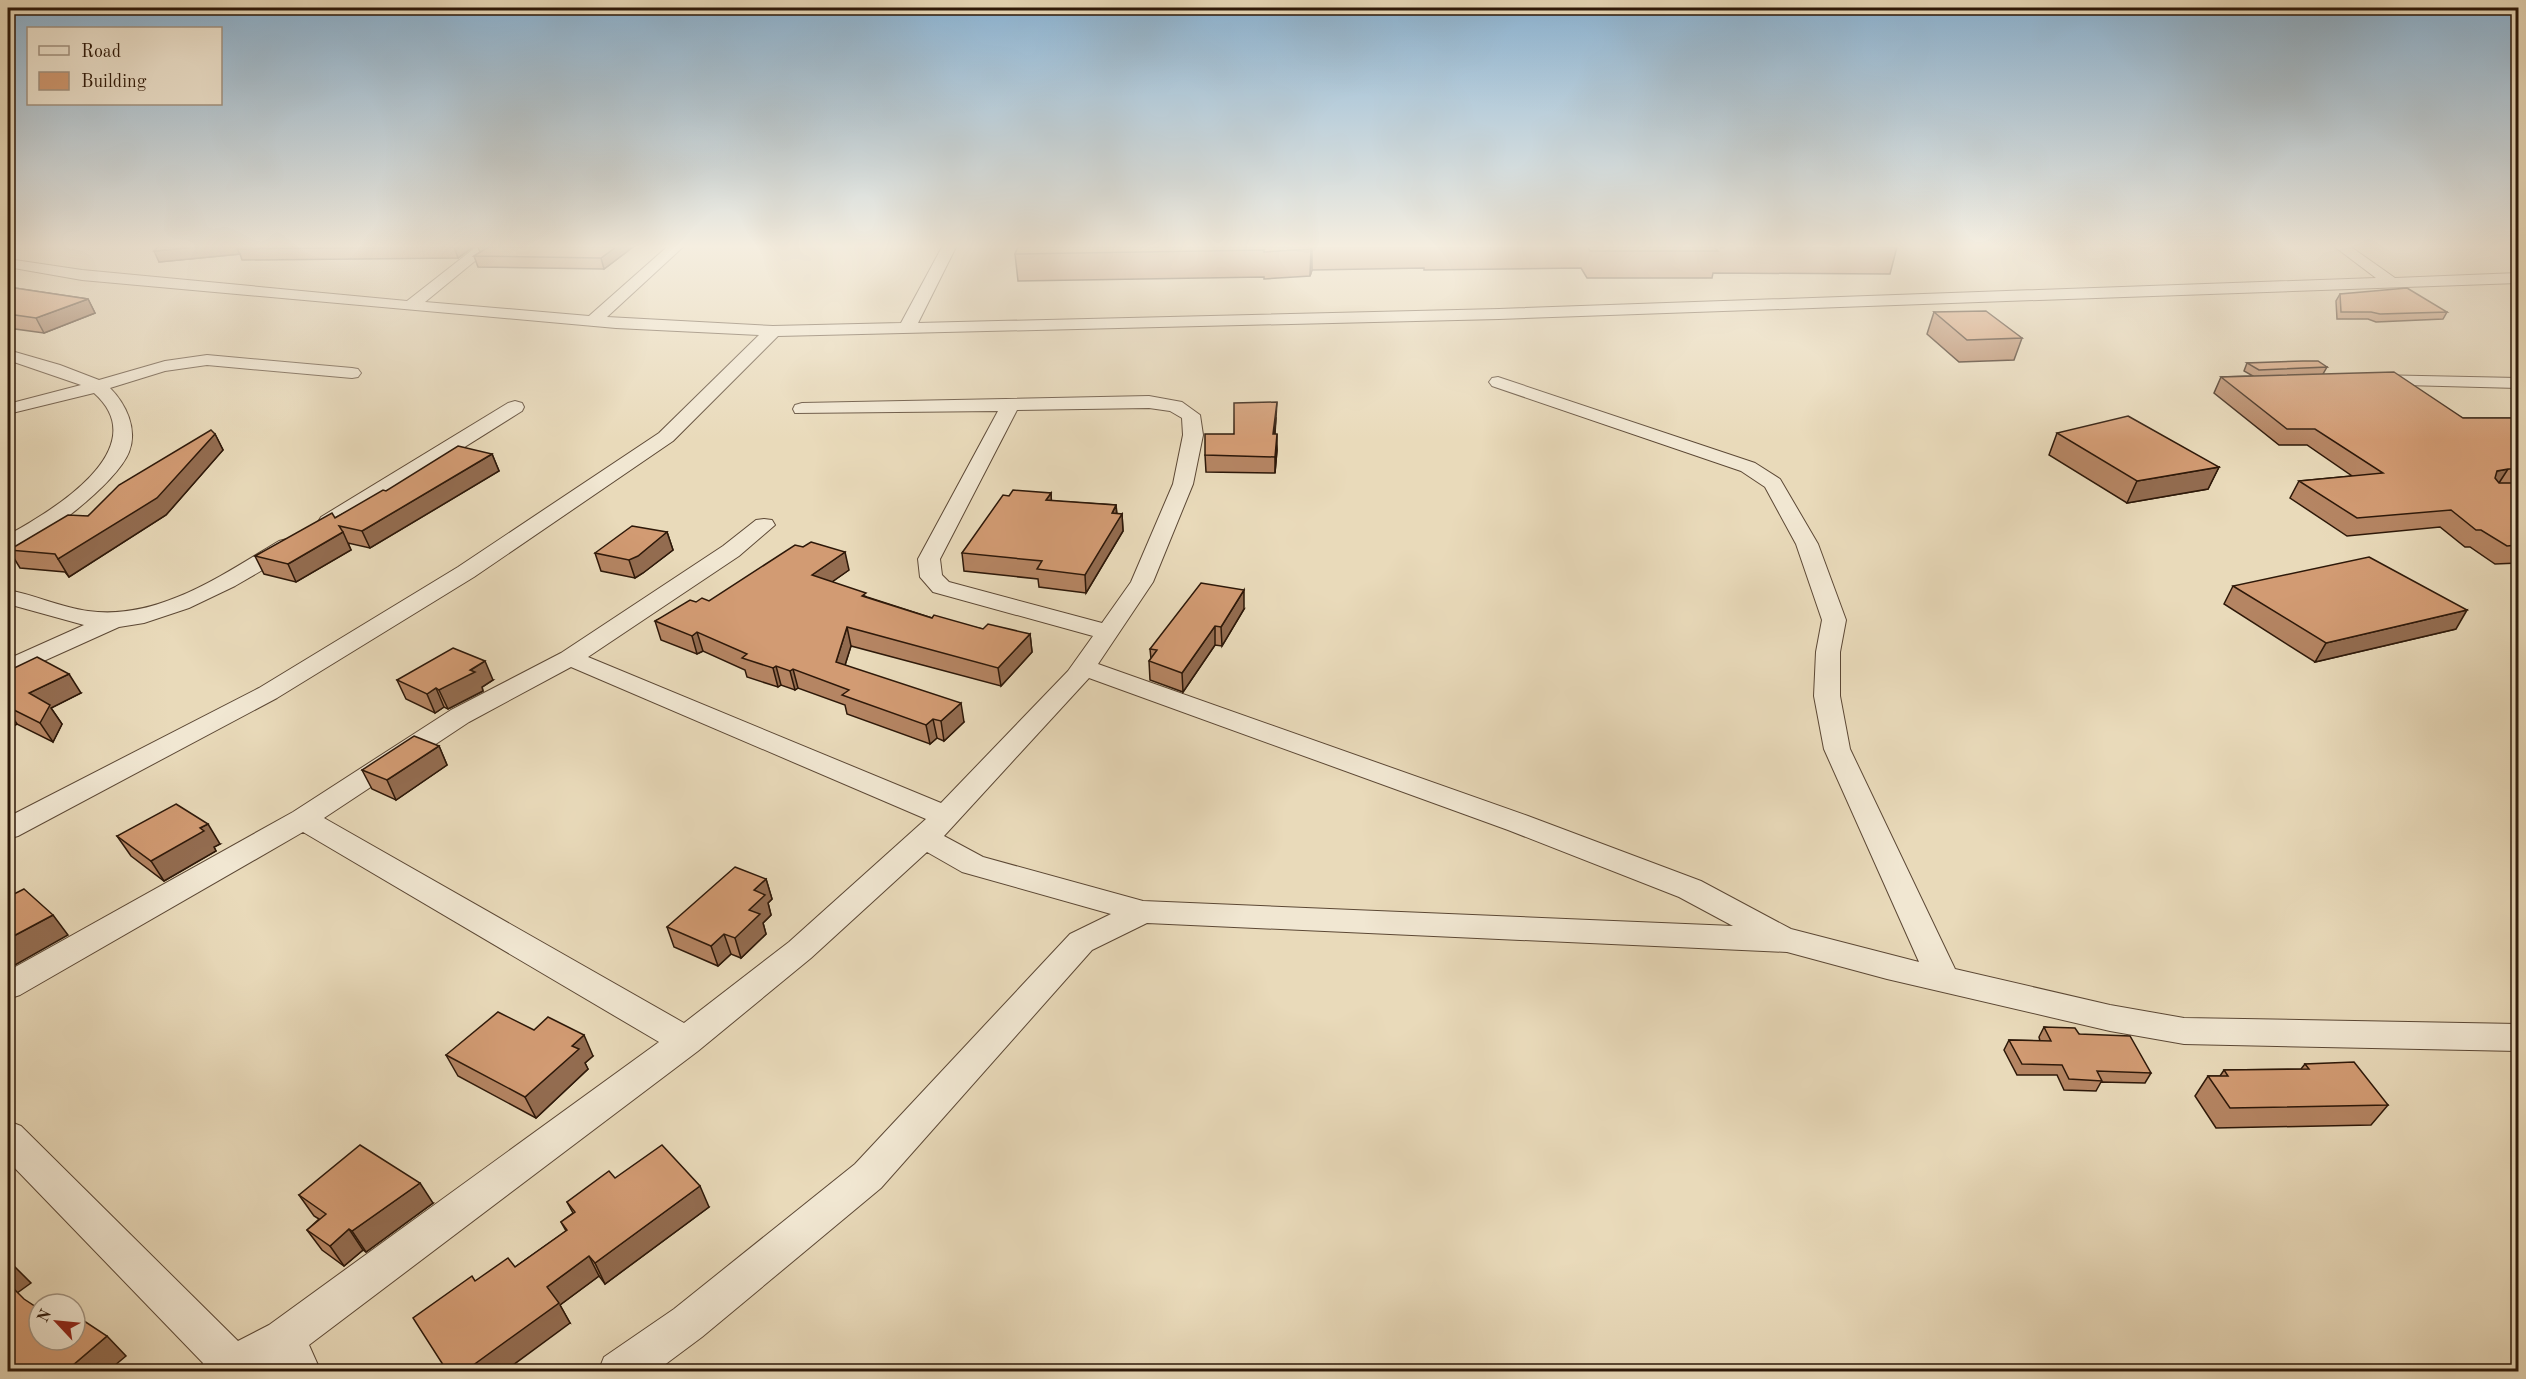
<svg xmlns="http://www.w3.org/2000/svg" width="2526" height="1379" viewBox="0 0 2526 1379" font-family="'Old Standard TT',serif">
<rect width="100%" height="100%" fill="#e9daba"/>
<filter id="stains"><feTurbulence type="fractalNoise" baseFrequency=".00333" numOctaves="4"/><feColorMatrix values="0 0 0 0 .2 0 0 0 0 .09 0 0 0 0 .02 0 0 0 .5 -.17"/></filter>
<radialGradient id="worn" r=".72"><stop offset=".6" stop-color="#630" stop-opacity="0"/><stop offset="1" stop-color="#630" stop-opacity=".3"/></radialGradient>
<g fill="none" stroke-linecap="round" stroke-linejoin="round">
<g stroke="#5c4835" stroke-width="2">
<g id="street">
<path d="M476,247H492L425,302L589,316L667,247H683L607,317L773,326L901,323L942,247H956L918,323L1499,309L2376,278L2335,247H2351L2395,278L2518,273V283L1499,319L778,336L673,441L474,577L277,698L18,836L8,839V817L259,688L458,567L659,433L759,335L616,328L82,280L8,267V259L82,270L407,301Z"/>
<path d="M8,350L60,365L99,380L165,361L207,355L352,368L358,369L361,373L358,377L352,378L207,365L165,371L110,388C126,404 138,429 129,452C117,483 40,543 8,551V535C50,512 157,449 94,393L8,414V404L81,385L8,360Z"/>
<path d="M2373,375L2518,378V388L2367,384L2364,380L2367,376Z"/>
<path d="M1498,377L1755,463L1780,479L1818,544L1846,620L1840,652V696L1850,749L1955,969L2110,1005L2184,1018L2518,1024V1051L2184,1044L2110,1031L1887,979L1787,952L1147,923L1092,950L881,1188L702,1337L655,1372H598L604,1357L674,1309L855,1164L1070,934L1111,914L962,872L927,852L811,958L698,1051L309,1345L321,1372H278L275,1366L264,1372H199L203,1363L8,1161V1121L21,1126L238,1341L269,1325L659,1042L303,832L20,995L8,999V971L293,812L451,710L561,653L723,546L756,520L764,519L772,520L775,525L739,556L588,657L941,803L1068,671L1093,636L933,592L920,577L918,559L998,411L795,413L793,409L795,405L802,403L1149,396L1182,402L1200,415L1203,435L1193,484L1153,582L1098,664L1528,816L1701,881L1791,929L1919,962L1824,749L1814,696L1816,652L1822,620L1796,544L1765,487L1741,471L1492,386L1489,382L1492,378ZM1149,408L1170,411L1182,418L1183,435L1173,484L1131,582L1102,623L949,582L942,575L940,559L1017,410ZM571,667L926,819L789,942L684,1023L324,818L469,722ZM1089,678L1508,830L1679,897L1733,926L1143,901L983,857L944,836Z"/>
<path d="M515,401L522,403L524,407L522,411L337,527L329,528L321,527L318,522L321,517L508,403Z"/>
<path d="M287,539L295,541L298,546L295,551L235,586L189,608L144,623L119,627L17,673L8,675V659L84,625L8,604V590C35,595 60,607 88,611C157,621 222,575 279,541Z"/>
</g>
</g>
<use href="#street" fill="#f1e7d2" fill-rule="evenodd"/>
</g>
<g fill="#b58563" stroke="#2d1809" stroke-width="1.5">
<path d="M158,247H473L458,258L242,260L240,254L159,262Z"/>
<path d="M478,247H633L604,269L478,267L474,256L480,252Z"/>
<path d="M1018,247H1897L1890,274L1713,273L1712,278H1587L1581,268L1424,270V268L1312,270L1310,276L1264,279V277L1018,281L1015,254Z"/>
<path d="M8,287L88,299L95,313L44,333L8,328Z"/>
<path d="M2340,294L2447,312L2443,319L2376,322L2368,319H2337L2336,301Z"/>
<path d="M1934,312L2022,338L2014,360L1959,362L1927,334Z"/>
<path d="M2247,363L2327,367L2323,374L2463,418H2518V563L2495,564L2470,547H2465L2440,527L2347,536L2290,498L2299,481L2352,476L2307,445H2279L2214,393L2221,377L2253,376L2244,371Z"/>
<path d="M1276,418L1275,434L1277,450L1275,473L1206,472L1205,455L1234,434Z"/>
<path d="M2057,433L2219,467L2208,489L2127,503L2049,455Z"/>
<path d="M215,434L223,450L166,515L69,577L65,572L20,568L9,550L88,516Z"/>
<path d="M492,454L499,471L370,548L348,543L351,550L296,582L264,574L255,556L335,518L386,491Z"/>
<path d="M1051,493V501L1116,505L1117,514H1122L1123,531L1086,593L1039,587L1038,579L964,571L962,553L1009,496Z"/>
<path d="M667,532L673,550L643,573L635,578L601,571L595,553Z"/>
<path d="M849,570L832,582L867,597L932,618L983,629L1030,634L1032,652L1001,686L851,646L845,665L964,722L944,741L937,738L930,744L847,714L845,705L798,688L795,690L781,685L778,687L747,677L745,670L703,651L697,654L661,640L655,621L696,602L709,601Z"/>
<path d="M2233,586L2456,629L2315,662L2224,604Z"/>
<path d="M1244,609L1222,646L1215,645L1183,692L1150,680L1149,661L1151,659L1150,649Z"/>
<path d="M8,671L81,693L51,708L62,724L53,742L17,724L8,729Z"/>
<path d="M397,680H493L482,687L483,691L448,709L444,707L435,713L406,699Z"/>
<path d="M439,746L447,765L396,800L372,789L362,770Z"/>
<path d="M117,836L220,844L214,847L216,851L164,881L131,856Z"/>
<path d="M766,879L772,899L768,903L771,915L763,923L766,934L741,958L731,954L718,966L674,947L667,927Z"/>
<path d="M2044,1027L2079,1034L2151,1073L2145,1083L2101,1082L2096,1091L2064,1090L2057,1075H2017L2004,1050L2009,1040L2040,1041L2039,1037Z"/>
<path d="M534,1030L593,1056L585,1063L588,1069L536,1118L458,1076L446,1055Z"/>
<path d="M2305,1064L2388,1105L2371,1125L2216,1128L2195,1096L2208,1076H2220L2224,1070L2301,1069Z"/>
<path d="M615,1178L709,1207L605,1284L599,1276L560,1305L570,1323L475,1281L515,1267L566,1231L561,1222L573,1213L567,1202Z"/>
<path d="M299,1195L433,1203L366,1252L363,1250L344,1266L322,1250L307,1230L319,1219L314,1216Z"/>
</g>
<g fill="#936c50" stroke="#2d1809" stroke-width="1.5">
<path d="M195,247H249L237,249L240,254L159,262L154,251Z"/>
<path d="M454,247H473L458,258Z"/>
<path d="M616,247H633L604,269L601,258Z"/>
<path d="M1311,247H1312V270L1310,276Z"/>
<path d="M88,299L95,313L44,333L36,318Z"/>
<path d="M1277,402L1276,418L1273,450V434Z"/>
<path d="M215,434L223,450L166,515L69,577L58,559Z"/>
<path d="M1277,434V450L1275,473V457Z"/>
<path d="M492,454L499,471L370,548L362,531Z"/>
<path d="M2219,467L2208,489L2127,503L2137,481Z"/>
<path d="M2508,469L2497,486L2487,489L2497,471Z"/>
<path d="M1051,493L1052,511L1046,500Z"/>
<path d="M1116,505L1117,521L1122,514L1123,531L1086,593L1085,575Z"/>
<path d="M343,532L351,550L296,582L288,564Z"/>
<path d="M667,532L673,550L643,573L635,578L629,560Z"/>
<path d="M845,552L849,570L816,593L812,575Z"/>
<path d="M1244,590V609L1222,646L1221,627Z"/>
<path d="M2467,610L2456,629L2315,662L2326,643Z"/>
<path d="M1215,626V645L1183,692L1182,673Z"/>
<path d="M847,627L851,646L840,681L836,662Z"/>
<path d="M697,632L703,651L697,654L692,636Z"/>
<path d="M1030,634L1032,652L1001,686L998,668Z"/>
<path d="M485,661L493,680L482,687L483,691L448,709L439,690Z"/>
<path d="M776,666L781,685L778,687L773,668Z"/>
<path d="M793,669L798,688L795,690L790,671Z"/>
<path d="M69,674L81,693L51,708L62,724L53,742L40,723L29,693Z"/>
<path d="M436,688L444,707L435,713L427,694Z"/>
<path d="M961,703L964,722L944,741L941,721Z"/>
<path d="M8,710L17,724L8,729Z"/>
<path d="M933,719L937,738L930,744L926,725Z"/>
<path d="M439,746L447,765L396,800L387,780Z"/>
<path d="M208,824L220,844L214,847L216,851L164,881L151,861L200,828Z"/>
<path d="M766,879L772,899L768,903L771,915L763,923L766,934L741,958L735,938L749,910L754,890Z"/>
<path d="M53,915L68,935L8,969V939Z"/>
<path d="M724,934L731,954L718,966L711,946Z"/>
<path d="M584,1035L593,1056L585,1063L588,1069L536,1118L525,1097L572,1046Z"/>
<path d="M420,1183L433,1203L366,1252L352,1231Z"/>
<path d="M700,1186L709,1207L605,1284L595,1263Z"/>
<path d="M349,1229L363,1250L344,1266L330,1246Z"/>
<path d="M589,1256L599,1276L560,1305L570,1323L505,1371H465L547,1287Z"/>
<path d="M11,1263L31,1283L17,1293L8,1284V1265Z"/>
<path d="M107,1336L126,1356L108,1371H66Z"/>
</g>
<g fill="#d29b73" stroke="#2d1809" stroke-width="1.5">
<path d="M158,247H195L154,251Z"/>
<path d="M240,247H455L237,249Z"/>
<path d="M478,247H616L601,258L474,256L487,248Z"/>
<path d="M1018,247H1311L1310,249L1264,252V250L1015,254Z"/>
<path d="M1588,247H1714L1718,251H1590Z"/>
<path d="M8,287L88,299L36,318L8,314Z"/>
<path d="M2407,288L2447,312L2380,314L2371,312H2341L2340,294Z"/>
<path d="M1986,311L2022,338L1967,340L1934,312Z"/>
<path d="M2303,361H2318L2327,367L2259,370L2247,363Z"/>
<path d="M2394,372L2463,418H2518V469H2508L2497,471L2495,478L2499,483H2518V545L2507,546L2481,530H2476L2451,510L2357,518L2299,481L2383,473L2315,429H2287L2221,377Z"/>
<path d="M1277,402L1273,434H1277L1275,457L1205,455V434H1234V403Z"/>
<path d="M2128,416L2219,467L2137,481L2057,433Z"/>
<path d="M211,430L215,434L157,498L58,559L55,554L9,550L68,515L88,516L119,485Z"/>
<path d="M458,446L492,454L362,531L339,526L343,532L288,564L255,556L332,513L335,518L383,490L386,491Z"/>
<path d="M1013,490L1051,493L1046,500L1116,505L1112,513L1122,514L1085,575L1037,569L1042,561L962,553L1003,495L1009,496Z"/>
<path d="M632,526L667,532L638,556L629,560L595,553Z"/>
<path d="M811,542L845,552L812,575L866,593L862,596L932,618L934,615L983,629L988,624L1030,634L998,668L847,627L836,662L961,703L941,721L933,719L926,725L842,695L849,690L793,669L790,671L776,666L773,668L742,658L747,654L697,632L692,636L655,621L690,600L696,602L702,598L709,601L795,545L803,547Z"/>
<path d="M2369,557L2467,610L2326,643L2233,586Z"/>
<path d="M1201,583L1244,590L1221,627L1215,626L1182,673L1149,661L1157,650L1150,649Z"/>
<path d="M453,648L485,661L470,670L475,672L439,690L436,688L427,694L397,680Z"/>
<path d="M37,657L69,674L29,693L50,705L40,723L8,707V671Z"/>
<path d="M414,736L439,746L387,780L362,770Z"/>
<path d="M176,804L208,824L200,828L204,831L151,861L117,836Z"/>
<path d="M735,867L766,879L754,890L765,895L749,910L760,914L735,938L724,934L711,946L667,927Z"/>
<path d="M24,889L53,915L8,939V897Z"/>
<path d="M498,1012L534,1030L548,1017L584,1035L572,1046L579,1049L525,1097L446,1055Z"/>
<path d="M2044,1027L2075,1028L2079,1034L2130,1036L2151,1073L2097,1071L2102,1081L2069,1079L2062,1065L2022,1064L2009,1040L2051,1041Z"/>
<path d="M2354,1062L2388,1105L2230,1108L2208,1076H2228L2224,1070L2309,1069L2305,1064Z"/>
<path d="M360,1145L420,1183L352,1231L349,1229L330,1246L307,1230L326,1214L299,1195Z"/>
<path d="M662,1145L700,1186L595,1263L589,1256L547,1287L559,1303L465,1371H447L413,1318L472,1276L475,1281L508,1258L515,1267L567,1230L561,1222L575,1212L567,1202L609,1171L615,1178Z"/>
<path d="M8,1259L11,1263L8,1265Z"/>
<path d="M8,1283L24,1299L39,1309V1340H75V1315L107,1336L66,1371H8Z"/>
</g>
<linearGradient id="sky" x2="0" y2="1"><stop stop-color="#8bb5d6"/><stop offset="0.56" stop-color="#f5eee0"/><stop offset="1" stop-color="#f5eee0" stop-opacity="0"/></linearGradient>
<rect width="2526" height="440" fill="url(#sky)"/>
<rect width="2526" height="1379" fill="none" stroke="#e9daba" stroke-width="30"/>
<rect x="9" y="9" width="2508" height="1361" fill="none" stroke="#2d1809" stroke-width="3"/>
<rect x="15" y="15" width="2496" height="1349" fill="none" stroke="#2d1809" stroke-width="1.5"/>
<rect x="27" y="27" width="195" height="78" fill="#f1e7d2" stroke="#a39482" stroke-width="1.5"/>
<rect x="39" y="46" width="30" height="9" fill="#f1e7d2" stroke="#a39482" stroke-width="1.5"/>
<text x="81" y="57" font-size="18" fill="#2d1809">Road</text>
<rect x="39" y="72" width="30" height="18" fill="#d29b73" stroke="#a39482" stroke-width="1.5"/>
<text x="81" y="87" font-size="18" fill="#2d1809">Building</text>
<g transform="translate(57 1322) rotate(296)"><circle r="28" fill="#f1e7d2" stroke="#a39482" stroke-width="1.5"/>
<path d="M0-4.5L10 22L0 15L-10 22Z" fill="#8f2418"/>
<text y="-9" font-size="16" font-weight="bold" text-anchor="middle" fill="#2d1809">N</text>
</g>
<rect width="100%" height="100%" filter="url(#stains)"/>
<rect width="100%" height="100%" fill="url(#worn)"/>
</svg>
